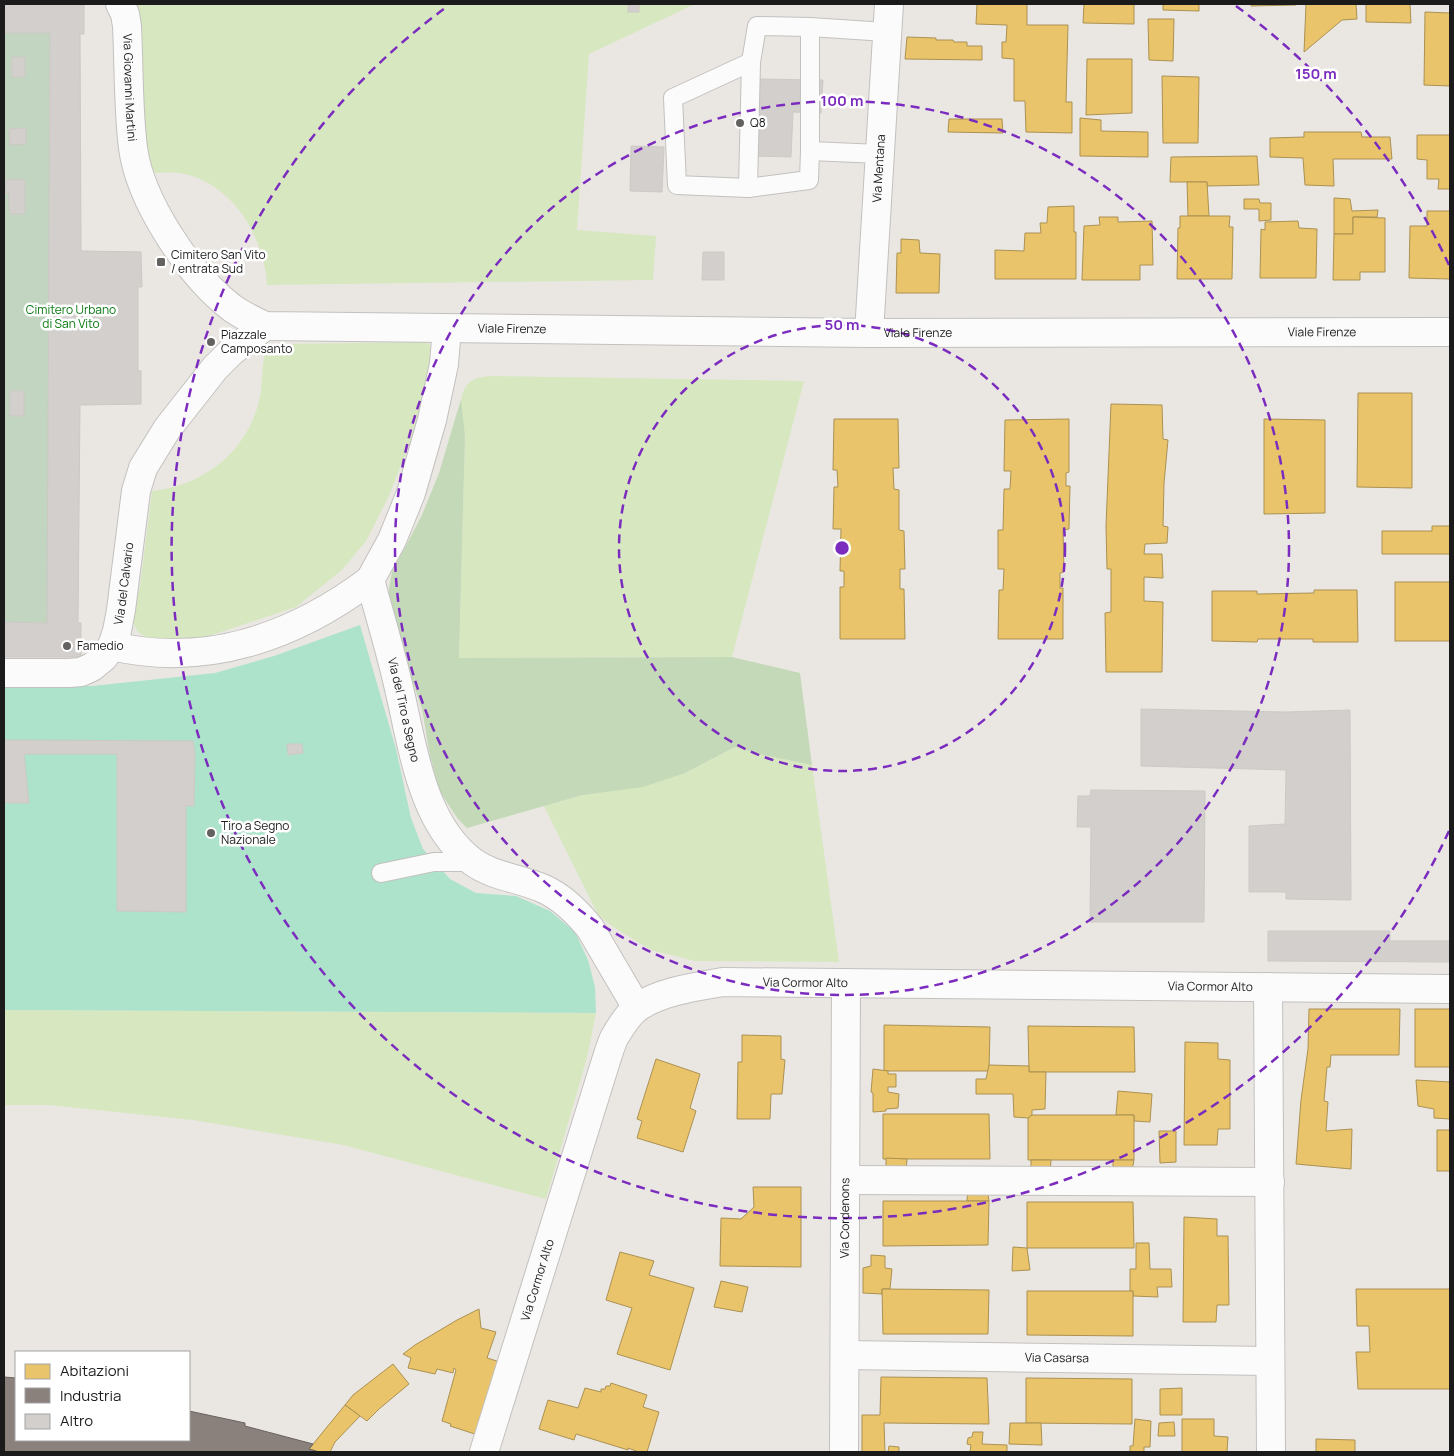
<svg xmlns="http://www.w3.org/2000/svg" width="1454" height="1456" viewBox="0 0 1454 1456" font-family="Manrope,sans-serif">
<rect width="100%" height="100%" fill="#eae7e3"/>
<g fill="#d7e8c0">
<path d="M136,4H695L589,54L577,230L656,236L653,280L267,285C264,236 232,182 180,173C170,172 159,173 149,173L141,146Z"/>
<path d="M427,342L433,349L429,377L410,443L388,498L366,541L342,570L296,607L203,638L177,642L146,638L137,631L132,619L140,586L152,491C205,486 250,449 260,396C263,384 261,359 267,350C270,346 275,345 281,344Z"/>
<path d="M489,376L804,381L732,657L459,658L465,436C463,418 454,391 473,380C477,377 484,377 489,376Z"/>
<path d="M735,747L763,755L812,765L839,962L695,961L651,950L615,928L598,915L544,806L584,795L685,773Z"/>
<path d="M4,1010L596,1013L587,1058L546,1199L343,1145L193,1120L48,1105H4Z"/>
</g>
<path fill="#c4d9b7" d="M461,399L465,436L459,658L732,657L800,673L812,765L763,755L735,747L685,773L643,787L583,795L467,828L458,819L440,792L430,756L422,709L389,614V588L392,572L422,515L439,473Z"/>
<path fill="#c1d5c1" d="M4,4H84V34H80L81,251L141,252L142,287H138V370L141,371V404L80,405L78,623H81V657H4Z"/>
<path fill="#ade3cb" d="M360,625L396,749L411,818L423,849L450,879L476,893L516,896L550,911L575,932L588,960L595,987L596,1013L4,1010V686H92L215,673L274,656Z"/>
<g fill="#e9c46a" stroke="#ab9152">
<path d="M977,4H1027V25H1068L1066,102H1072V133L1026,132L1025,101H1014V59L1002,58V42H1006L1007,25L976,24Z"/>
<path d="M1084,4H1134V24L1083,23Z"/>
<path d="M1163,4H1199V11L1163,10Z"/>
<path d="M1251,4H1296V5L1251,6Z"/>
<path d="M1306,4H1356L1357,19L1342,20L1304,52Z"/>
<path d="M1366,4H1410L1411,23L1366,22Z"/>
<path d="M1425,12L1450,13V86L1424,85Z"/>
<path d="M1148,19H1174L1173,61L1149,60Z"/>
<path d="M907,37L936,38V40H953L954,42H967V46H982V60L905,59Z"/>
<path d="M1087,59H1132V113L1086,115Z"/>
<path d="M1162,76L1199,77L1198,143H1163Z"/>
<path d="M1080,118L1101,120V131L1148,132V157L1080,156Z"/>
<path d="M949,119H1002L1003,133L948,132Z"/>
<path d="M1304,132H1361L1362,137H1390L1392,159H1333L1334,186L1305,185L1303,158L1270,157V138L1304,137Z"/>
<path d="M1417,135H1450V189H1438L1439,179H1427V160L1417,159Z"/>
<path d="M1257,156L1259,185L1207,186V182H1170L1171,157Z"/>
<path d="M1187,182H1207L1209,216H1188Z"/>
<path d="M1334,198L1350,199L1352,211L1378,210L1377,217H1353V234H1334Z"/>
<path d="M1244,199H1259L1260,203H1271V220L1259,221V209H1244Z"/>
<path d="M1074,206V232H1076V279H995V250L1024,251L1025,233H1041L1040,223H1047L1048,207Z"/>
<path d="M1427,211H1450V279L1409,278L1410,226H1427Z"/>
<path d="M1180,216H1230L1229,227H1233L1232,279H1177L1178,228H1180Z"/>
<path d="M1099,217H1118V222L1152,221L1153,265H1140V280H1082L1084,226L1100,225Z"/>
<path d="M1353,217L1385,218V272H1360V280H1333L1334,234H1353Z"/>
<path d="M1298,221L1299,228L1317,229L1316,278H1260L1261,229L1265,230V222Z"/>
<path d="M901,239L919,240L920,253L940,254L939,293H896L897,253H901Z"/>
<path d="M1358,393H1412V488L1357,487Z"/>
<path d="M1111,404L1162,405L1163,439L1168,440L1164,483L1163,526L1168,527L1167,543L1145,544L1144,554H1162L1163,578L1144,577V601L1163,602L1162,672H1106L1105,613L1111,612V569H1107L1106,526Z"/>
<path d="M834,419H898L899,468H893L894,489L899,490V530L904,531L905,569H900V589H904L905,639H840V587H844V571H840L841,529H833L834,487H838L837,470H833Z"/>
<path d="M1069,419V472L1066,473V486H1070L1069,529L1063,530L1064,572L1060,573V588H1063V639H998L999,590H1003L1004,569H998V530H1003L1004,489H1010L1011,471H1004L1005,420Z"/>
<path d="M1264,419L1325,420V513L1264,514Z"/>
<path d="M1432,526H1450V554H1382V531H1432Z"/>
<rect x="1395" y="582" width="55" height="59"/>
<path d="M1314,590H1357L1358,642H1313V639H1258L1257,642L1212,641V591H1257V594L1314,593Z"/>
<path d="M1309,1009H1400L1399,1055H1331L1330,1067H1327L1324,1101L1328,1102L1326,1131L1352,1129L1351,1169L1296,1164L1301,1100L1308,1049Z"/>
<rect x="1415" y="1009" width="35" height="58"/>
<path d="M884,1025L990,1027L989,1071H884Z"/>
<path d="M1028,1026L1134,1027L1135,1072H1029Z"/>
<path d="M742,1035L781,1036V1059L785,1060L782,1094H771L770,1119H737L738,1062H742Z"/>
<path d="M1185,1042L1218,1043V1059L1230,1060V1129H1218L1217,1145H1184Z"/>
<path d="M656,1059L700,1074L690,1108L696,1111L683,1152L637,1138L642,1121L637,1119Z"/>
<path d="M989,1065L1029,1066V1072H1046L1045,1109L1032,1110V1115L1028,1118L1014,1117L1013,1094H976V1079H986Z"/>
<path d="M873,1069L888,1071V1074H896V1087H888V1092L899,1094L898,1108L886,1109V1111L873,1112V1093L871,1092Z"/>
<path d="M1416,1080L1450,1082V1119L1434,1118V1109L1418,1106Z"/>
<path d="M1118,1091L1152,1094L1150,1122L1134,1121V1115H1116Z"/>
<path d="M883,1114H989L990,1159H883Z"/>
<path d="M1032,1115H1134V1160H1028V1118Z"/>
<rect x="1437" y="1130" width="13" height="41"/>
<path d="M1159,1131H1176V1162L1160,1163Z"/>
<path d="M886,1158L907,1159L906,1173H886Z"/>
<path d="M1031,1160H1051L1050,1174H1031Z"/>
<path d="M1113,1160H1134L1131,1175L1113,1174Z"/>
<path d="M753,1187H801V1267L720,1266L721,1218L741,1219L754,1207Z"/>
<path d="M968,1187L987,1188L989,1201H967Z"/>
<path d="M883,1201H989L988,1245L883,1246Z"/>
<path d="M1027,1202H1133L1134,1248H1027Z"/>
<path d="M1184,1217L1217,1219V1236H1228L1229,1305H1217L1216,1322H1183Z"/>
<path d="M1136,1243H1149L1150,1269H1171L1172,1287H1157L1158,1297L1133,1296V1291H1130V1269H1136Z"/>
<path d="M1013,1247L1027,1248L1030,1270L1012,1271Z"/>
<path d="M620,1252L654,1261L649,1275L694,1288L670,1370L617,1354L632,1308L606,1300Z"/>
<path d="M871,1255L885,1256V1268L892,1269L890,1289H882V1294L863,1293V1268L871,1266Z"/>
<path d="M721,1281L748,1287L742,1312L714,1307Z"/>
<path d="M882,1289L989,1290L988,1334H883Z"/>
<path d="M1356,1289H1450V1389H1358L1356,1352H1370L1369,1326H1357Z"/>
<path d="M1027,1291H1133V1336L1027,1335Z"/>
<path d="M479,1309L481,1328L496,1332L487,1358L500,1362L478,1435L450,1426L451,1424L442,1421L456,1370L454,1368L453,1373L437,1369L435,1374L408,1368L411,1358L403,1354L415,1345L457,1320Z"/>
<path d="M393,1364L409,1384L379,1409L367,1421L345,1405L353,1395Z"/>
<path d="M881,1377L987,1378L989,1424L884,1423L885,1452H862V1415H880Z"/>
<path d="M1026,1378L1132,1379V1424L1026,1423Z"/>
<path d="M611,1383L647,1395L643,1407L659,1412L647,1452H639L628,1448V1450L576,1434L574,1440L539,1429L548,1400L578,1408L585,1388L601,1392V1389H605L606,1386H610Z"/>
<path d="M1182,1388V1415H1160V1389Z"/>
<path d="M345,1405L360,1416L335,1442L330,1452H319L309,1449Z"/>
<path d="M1135,1419L1151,1421L1150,1447H1144V1452H1130V1446H1133Z"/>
<path d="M1182,1419H1214V1436L1228,1437L1227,1452H1182Z"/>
<path d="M1174,1422L1175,1436H1158L1159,1423Z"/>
<path d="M1010,1423H1041L1042,1445L1009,1444Z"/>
<path d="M973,1432H983L982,1444L1007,1445V1452H970L971,1445L967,1444L968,1438L972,1437Z"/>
<path d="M1316,1439L1355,1440V1452H1316Z"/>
<path d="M889,1446L899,1447V1452H888Z"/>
</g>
<path fill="#8a817c" stroke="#69625f" d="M4,1377L16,1378V1440H189V1411L245,1423V1426L313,1444L309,1449L319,1452H4Z"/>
<g fill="#d2cfcc" stroke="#cdc9c4">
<path d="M4,4H84V34H80L81,251L141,252L142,287H138V371H141V404L80,405L78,623H81V657H4V622L47,623L50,33H4Z"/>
<rect x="628" y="4" width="11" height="8"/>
<rect x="12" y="57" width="13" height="20"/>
<path d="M757,79L823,80L821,113L793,112L791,157L754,156Z"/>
<path d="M26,128V144L10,145L9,129Z"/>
<path d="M631,146L664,147L662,192L630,191Z"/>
<path d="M6,180H25V214H10V209H9V193L6,194Z"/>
<path d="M703,252H724V280H702Z"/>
<rect x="10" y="391" width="14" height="25"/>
<path d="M1141,709L1286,712L1350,710L1351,900L1286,899V892H1249V826L1285,824L1286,770L1141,766Z"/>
<path d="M4,740L193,741L195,753L194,806H186V912L117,911V754H24L29,803H4Z"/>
<path d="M287,744H302L303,753L288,755Z"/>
<path d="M1091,790L1205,791L1204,922H1090L1091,827H1077L1078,796H1090Z"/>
<path d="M1268,931H1390V941H1450V962L1268,961Z"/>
</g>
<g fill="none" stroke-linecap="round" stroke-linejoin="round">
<g stroke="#c2c1bf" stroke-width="20">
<g id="service">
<path d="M751,62L673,98L677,185L748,188L751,62L757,26L810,27"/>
<path d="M880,154L810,151V27L886,32"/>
<path d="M748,188L809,180L810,151"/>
<path d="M381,873L434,862H473"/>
</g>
</g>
<g stroke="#c2c1bf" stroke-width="30">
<g id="minor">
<path id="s1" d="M447,328L444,364L432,420L411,493L392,540L370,580C379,613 389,646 397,680C412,739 419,822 473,862C494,877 520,878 544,889C562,897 577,912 590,928L637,1008"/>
<path d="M112,646C206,668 294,637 370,580"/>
<path id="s2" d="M4,673H69L81,672L92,667L103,658L112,646L117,631L121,610L136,491L143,468L167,429L215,368L232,351L265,326"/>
<path d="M1268,987L1271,1452"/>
<path d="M846,1180L1270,1182"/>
<path id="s3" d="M845,1355L1270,1361"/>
<path id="s4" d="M484,1452L604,1067C607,1058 610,1047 614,1038C620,1028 628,1014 638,1007C662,991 695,987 723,982L1450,989"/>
<path id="s5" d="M844,1452L846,983"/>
</g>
</g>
<g stroke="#c2c1bf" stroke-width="30">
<g id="tertiary">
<path id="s6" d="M120,4L125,14L127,26C129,66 128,108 133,148C140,201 189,275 232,308C242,315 254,321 265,326L869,333L1450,332"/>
<path id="s7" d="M869,333L889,4"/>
</g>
</g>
<use href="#service" stroke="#fcfbfb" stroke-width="18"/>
<use href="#minor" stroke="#fcfbfb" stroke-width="28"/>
<use href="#tertiary" stroke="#fcfbfb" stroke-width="28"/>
</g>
<g fill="none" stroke="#7b2cbf" stroke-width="2.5" stroke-dasharray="9 6">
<circle cx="842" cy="548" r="223"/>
<circle cx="842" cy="548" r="447"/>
<path d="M1449 831A670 670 0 1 1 448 6M1236 6A670 670 0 0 1 1449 265"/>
</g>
<g fill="#636261" stroke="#fff" stroke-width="2">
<circle cx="740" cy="123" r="5"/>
<rect x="156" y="257" width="10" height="10" rx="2.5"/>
<circle cx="211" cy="342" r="5"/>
<circle cx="67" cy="646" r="5"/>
<circle cx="211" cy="833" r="5"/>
</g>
<g text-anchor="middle" stroke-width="5" stroke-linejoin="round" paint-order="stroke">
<g font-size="12" fill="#1b1b1b" stroke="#fff">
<text dy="4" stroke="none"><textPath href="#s6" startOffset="85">Via Giovanni Martini</textPath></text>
<text dy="4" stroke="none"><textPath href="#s7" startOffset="165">Via Mentana</textPath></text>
<text dy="4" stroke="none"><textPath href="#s6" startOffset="622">Viale Firenze</textPath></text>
<text dy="4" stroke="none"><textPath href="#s6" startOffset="1432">Viale Firenze</textPath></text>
<text dy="4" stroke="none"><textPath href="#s6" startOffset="1028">Viale Firenze</textPath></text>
<text dy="4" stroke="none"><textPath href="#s2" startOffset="182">Via del Calvario</textPath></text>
<text dy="4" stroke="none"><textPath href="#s1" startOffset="400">Via del Tiro a Segno</textPath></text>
<text dy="4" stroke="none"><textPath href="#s4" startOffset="645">Via Cormor Alto</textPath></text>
<text dy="4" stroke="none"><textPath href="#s4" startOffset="1050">Via Cormor Alto</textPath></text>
<text dy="4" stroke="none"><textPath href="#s5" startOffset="234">Via Cordenons</textPath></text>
<text dy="4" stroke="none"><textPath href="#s4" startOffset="180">Via Cormor Alto</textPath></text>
<text dy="4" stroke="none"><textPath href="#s3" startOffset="212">Via Casarsa</textPath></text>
</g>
<g font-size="12" fill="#1b1b1b" stroke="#fff" text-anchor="start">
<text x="750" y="127">Q8</text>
<text x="171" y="259">Cimitero San Vito<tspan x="171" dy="14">/ entrata Sud</tspan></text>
<text x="221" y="339">Piazzale<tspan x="221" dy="14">Camposanto</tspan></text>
<text x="77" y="650">Famedio</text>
<text x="221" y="830">Tiro a Segno<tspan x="221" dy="14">Nazionale</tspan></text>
</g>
<g font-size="12" fill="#097911" stroke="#fff">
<text x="71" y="314">Cimitero Urbano<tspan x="71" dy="14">di San Vito</tspan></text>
</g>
</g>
<circle cx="842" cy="548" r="8" fill="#7b2cbf" stroke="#fff" stroke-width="2.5"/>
<g font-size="15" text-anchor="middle" font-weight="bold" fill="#7b2cbf" stroke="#fff" stroke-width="5" stroke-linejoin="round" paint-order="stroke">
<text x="1316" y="79">150 m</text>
<text x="842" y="106">100 m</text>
<text x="842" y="330">50 m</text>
</g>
<rect width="1454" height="1456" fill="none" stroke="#1b1b1b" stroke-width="10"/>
<rect x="15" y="1351" width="175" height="90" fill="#ffffff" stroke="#a4a4a4"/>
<rect x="25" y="1364" width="25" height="15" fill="#e9c46a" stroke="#a4a4a4"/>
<text x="60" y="1376" font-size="15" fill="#1b1b1b">Abitazioni</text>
<rect x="25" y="1388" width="25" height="15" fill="#8a817c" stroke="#a4a4a4"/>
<text x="60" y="1401" font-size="15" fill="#1b1b1b">Industria</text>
<rect x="25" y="1414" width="25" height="15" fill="#d2cfcc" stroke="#a4a4a4"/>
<text x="60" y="1426" font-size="15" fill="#1b1b1b">Altro</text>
</svg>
